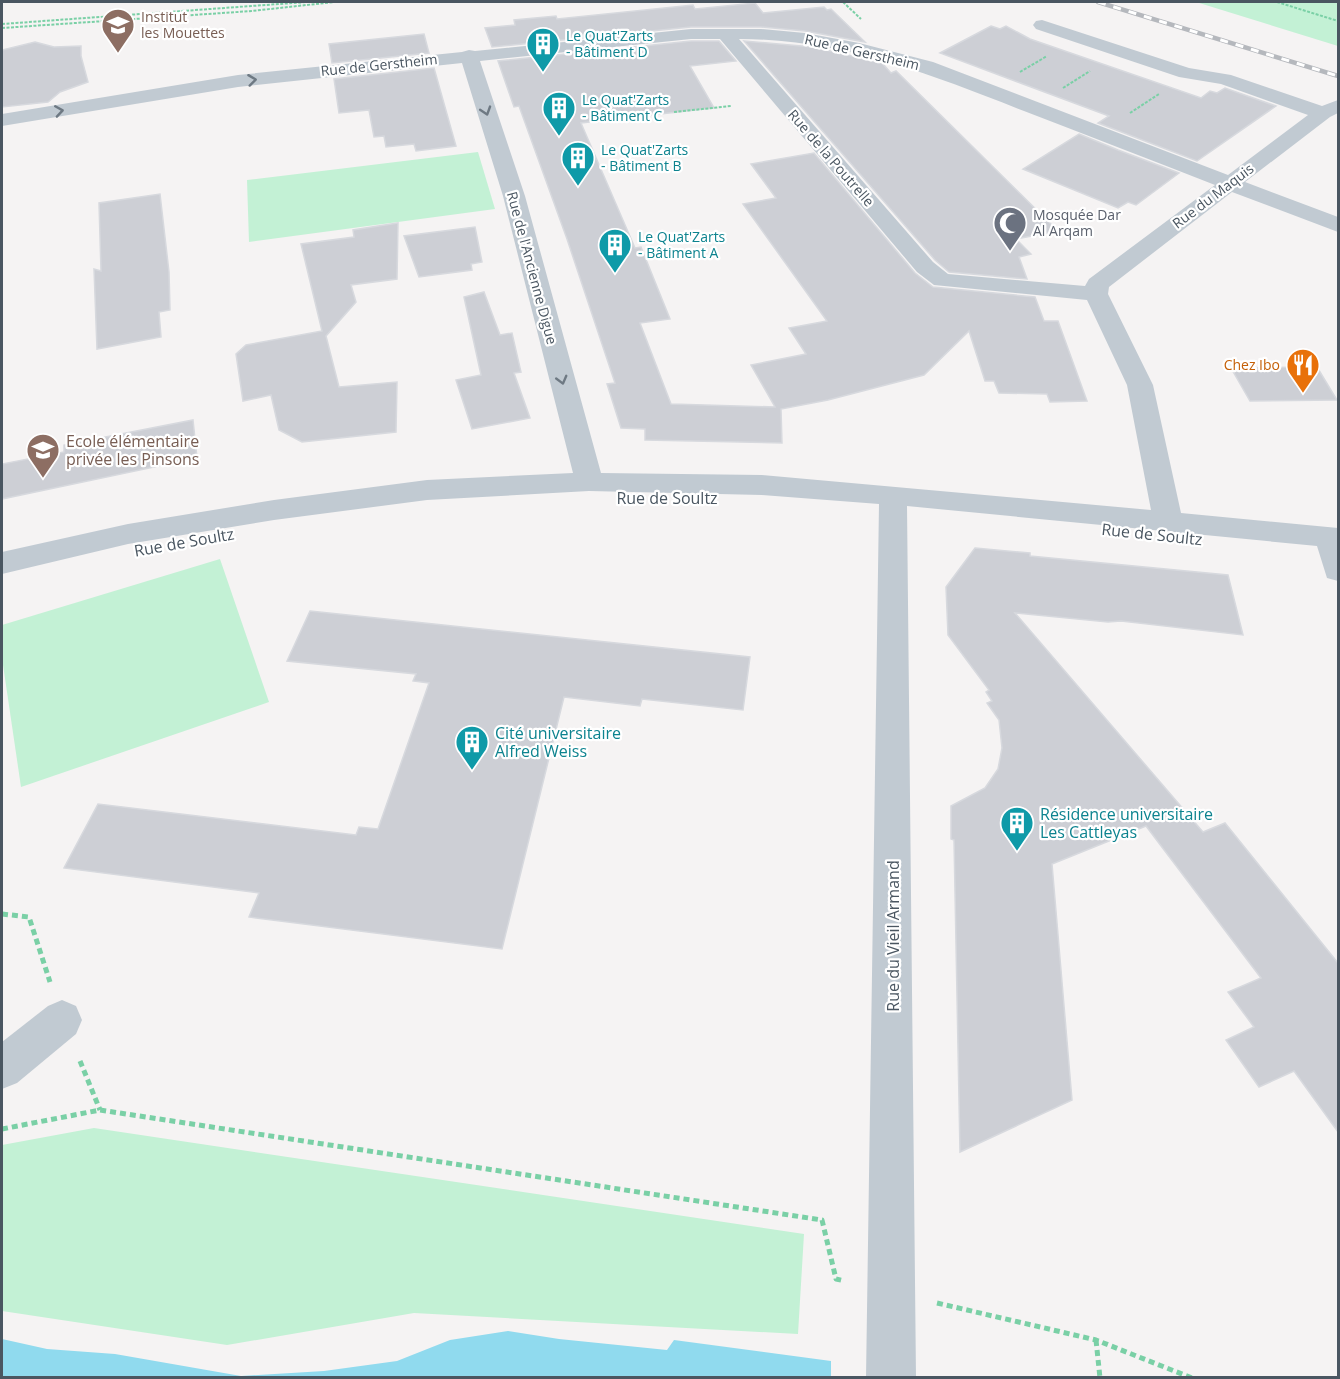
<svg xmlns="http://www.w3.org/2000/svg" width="1340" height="1379" viewBox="0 0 1340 1379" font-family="'Open Sans',sans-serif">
<rect width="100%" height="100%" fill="#f5f3f3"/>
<g fill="#c3f1d5">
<path d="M1196,2H1338V46Z"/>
<path d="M478,152L495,209L249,242L247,180Z"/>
<path d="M220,559L269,702L21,787L2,658V625Z"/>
<path d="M94,1128L804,1234L798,1334L414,1313L227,1345L2,1311V1145Z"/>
</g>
<path fill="#90daee" d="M508,1331L559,1339L667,1350L674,1340L831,1361V1377H2V1339L47,1349L115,1354L241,1376L324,1371L397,1361L450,1340Z"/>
<g fill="#cdcfd5" stroke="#d7d9de" stroke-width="1.5">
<path d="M755,3L763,13L824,7L827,10L831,9L865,42L805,31L761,27H691L492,47L485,28L515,25L514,20L556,16L557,19L693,5L695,9Z"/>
<path d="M991,26L1000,29L1006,26L1030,39L1201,98L1210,91L1217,93L1225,88L1276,106L1197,161L1098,123L1109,116L940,53Z"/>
<path d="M424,34L429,53L332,63L329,44Z"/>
<path d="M691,41H719L736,61L690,66L714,108L581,123L635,248L641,247L670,319L640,323L671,404L775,407L751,365L806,354L789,328L827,321L743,204L776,198L751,164L814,153L915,273L933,287L1035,297L1044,321H1058L1087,401L1050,402L1047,394L999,393L994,381H985L969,331L924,375L828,400L781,409L782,443L645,440V429L621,428L607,384L615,383L567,239L519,106L514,107L498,61Z"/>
<path d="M744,41L813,47L882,63L891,73L896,71L1058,231L1016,239L1031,254L1019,257L1027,279L949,272L935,260Z"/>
<path d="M35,42L54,47L81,46V56L88,82L60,92L48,102L2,107V50Z"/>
<path d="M434,68L456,146L416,151L414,144L386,147L384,136L374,137L369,110L339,113L334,79Z"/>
<path d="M1079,134L1118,150L1179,173L1136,205L1128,202L1118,208L1023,169Z"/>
<path d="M160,194L169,272L170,310L159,312L161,337L97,349L94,269L101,271L99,203Z"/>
<path d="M398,223L397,279L351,285L356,302L326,336L339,387L397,382L396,432L302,442L279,430L271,395L243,401L236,354L246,345L322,331L301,244L354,237L353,230Z"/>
<path d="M475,227L482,262L471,264L472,270L419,277L404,236Z"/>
<path d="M484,292L500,335L512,333L521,372L514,373L530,418L472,429L456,380L481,375L464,297Z"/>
<path d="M1317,367L1337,400L1250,401L1231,368Z"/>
<path d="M193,420L197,458L2,499V464L64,452V445Z"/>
<path d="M975,548L1030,553V556L1228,575L1243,635L1121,621L1108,622L1015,613L1203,832L1225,823L1338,963V1132L1294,1071L1259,1087L1226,1040L1254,1027L1228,992L1261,978L1146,826L1052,864L1072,1100L960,1152L954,840L951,839V806L985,788L998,769L1002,748L999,720L987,703L992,701L986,692L989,690L948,635L946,587Z"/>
<path d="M310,611L750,657L743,710L642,699L640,706L564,697L502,949L249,917L259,893L64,868L98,804L356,835L359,827L378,829L429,683L413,681L416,674L287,661Z"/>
</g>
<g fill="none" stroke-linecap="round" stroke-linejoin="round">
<g stroke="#7ad0a6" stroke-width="2" stroke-dasharray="3 1.5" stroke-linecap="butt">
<path d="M843,2L861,19"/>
<path d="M1277,2L1338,21"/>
<path d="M2,24L307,2"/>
<path d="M2,28L252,11L334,2"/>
<path d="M1020,72L1047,56"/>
<path d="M1063,88L1090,71"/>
<path d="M674,112L731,106"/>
<path d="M1130,113L1159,94"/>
</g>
<g stroke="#7ad0a6" stroke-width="5" stroke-dasharray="6 4" stroke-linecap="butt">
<path d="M2,914L29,917L50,982"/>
<path d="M80,1061L100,1110"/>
<path d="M2,1129L100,1110L822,1220L836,1279L845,1281"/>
<path d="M937,1303L1096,1340L1192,1378"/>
<path d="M1096,1340L1100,1378"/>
</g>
<g fill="#c1cad2" fill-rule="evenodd">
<path d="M1042,20L1189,68L1231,75L1322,106L1338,100V113L1330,117L1245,182L1338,217V232L1232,192L1109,287L1108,294L1153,385L1181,513L1338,528V581L1327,578L1317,546L907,506L916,1378H866L879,504L762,495L589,491L427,500L274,520L128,544L2,574V552L128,524L274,500L427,480L573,473L503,196L462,63L238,87L2,126V114L238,75L462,52L469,50L475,51L691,29H761L805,33L859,43L933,62L1228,175L1308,115L1221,84L1179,77L1036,29L1033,25L1036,21ZM691,39H720L917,272L934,285L1087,300L1127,385L1151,510L762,475L601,473L525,196L480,61ZM739,39C842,39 929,74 1024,111C1087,135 1151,160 1215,185L1089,279L1085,286L948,274L933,262Z"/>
<path d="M62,1000L76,1006L82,1020L76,1034L17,1083L2,1089V1042L48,1006Z"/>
</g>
<g stroke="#b5b8bd" stroke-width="4.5">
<path id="rail" d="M1098,2L1338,76"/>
</g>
<use href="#rail" stroke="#fff" stroke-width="3" stroke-dasharray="8" stroke-linecap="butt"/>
</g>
<defs><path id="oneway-chevron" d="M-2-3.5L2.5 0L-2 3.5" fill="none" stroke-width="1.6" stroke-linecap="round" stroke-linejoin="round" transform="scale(1.5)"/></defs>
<g stroke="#6e7983">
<use href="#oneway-chevron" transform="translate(252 80) rotate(-7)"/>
<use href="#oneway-chevron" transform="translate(59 111) rotate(-9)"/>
<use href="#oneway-chevron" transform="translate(486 111) rotate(72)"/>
<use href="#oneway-chevron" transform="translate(562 380) rotate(75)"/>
</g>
<defs>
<g id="school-pin" transform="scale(1.725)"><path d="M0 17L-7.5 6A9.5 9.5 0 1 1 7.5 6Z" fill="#8d6e63" stroke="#fff"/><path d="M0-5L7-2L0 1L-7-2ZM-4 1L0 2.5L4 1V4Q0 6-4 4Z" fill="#fff"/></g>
<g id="building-pin" transform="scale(1.725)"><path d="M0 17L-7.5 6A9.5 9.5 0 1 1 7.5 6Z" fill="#0f9aa8" stroke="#fff"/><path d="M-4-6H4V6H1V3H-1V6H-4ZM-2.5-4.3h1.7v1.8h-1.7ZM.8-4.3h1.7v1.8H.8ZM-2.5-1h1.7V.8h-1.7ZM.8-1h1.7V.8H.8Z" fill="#fff"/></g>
<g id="mosque-pin" transform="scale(1.725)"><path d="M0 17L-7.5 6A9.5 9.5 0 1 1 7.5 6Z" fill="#6b7280" stroke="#fff"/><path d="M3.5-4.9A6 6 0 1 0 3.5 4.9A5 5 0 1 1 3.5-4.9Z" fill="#fff"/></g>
<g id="restaurant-pin" transform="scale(1.725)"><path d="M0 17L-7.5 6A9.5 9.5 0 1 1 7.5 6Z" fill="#e8710a" stroke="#fff"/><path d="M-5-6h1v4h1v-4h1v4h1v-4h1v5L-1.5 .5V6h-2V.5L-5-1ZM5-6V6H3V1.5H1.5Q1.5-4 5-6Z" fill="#fff"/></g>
</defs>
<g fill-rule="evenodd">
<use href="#school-pin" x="118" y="25"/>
<use href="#building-pin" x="543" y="44"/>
<use href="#building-pin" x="559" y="108"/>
<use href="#building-pin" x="578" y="158"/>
<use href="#mosque-pin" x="1010" y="223"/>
<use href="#building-pin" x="615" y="245"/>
<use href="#restaurant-pin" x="1303" y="365"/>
<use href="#school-pin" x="43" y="450"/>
<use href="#building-pin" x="472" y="742"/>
<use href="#building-pin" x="1017" y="823"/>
</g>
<g text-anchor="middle" stroke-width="4.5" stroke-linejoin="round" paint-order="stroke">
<g font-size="14" fill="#785e54" stroke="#fff" text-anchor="start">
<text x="141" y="22">Institut<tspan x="141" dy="16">les Mouettes</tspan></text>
</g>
<g font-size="14" fill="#0d838f" stroke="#fff" text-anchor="start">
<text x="566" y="41">Le Quat'Zarts<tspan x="566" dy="16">- Bâtiment D</tspan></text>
<text x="582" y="105">Le Quat'Zarts<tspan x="582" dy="16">- Bâtiment C</tspan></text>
<text x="601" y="155">Le Quat'Zarts<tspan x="601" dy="16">- Bâtiment B</tspan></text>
<text x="638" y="242">Le Quat'Zarts<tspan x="638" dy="16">- Bâtiment A</tspan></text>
</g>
<g font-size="14" fill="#4a5661" stroke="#fff">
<text transform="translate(862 52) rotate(13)" y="5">Rue de Gerstheim</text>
<text transform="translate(379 65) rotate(-6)" y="5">Rue de Gerstheim</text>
<text transform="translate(831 158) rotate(49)" y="5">Rue de la Poutrelle</text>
<text transform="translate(1213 196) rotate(-37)" y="5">Rue du Maquis</text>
<text transform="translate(532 268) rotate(75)" y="5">Rue de l'Ancienne Digue</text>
</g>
<g font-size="14" fill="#5b616d" stroke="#fff" text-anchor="start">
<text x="1033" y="220">Mosquée Dar<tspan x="1033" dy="16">Al Arqam</tspan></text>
</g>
<g font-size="14" fill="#c56008" stroke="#fff" text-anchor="end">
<text x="1280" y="370">Chez Ibo</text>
</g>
<g font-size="16" fill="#785e54" stroke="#fff" text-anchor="start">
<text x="66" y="447">Ecole élémentaire<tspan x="66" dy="18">privée les Pinsons</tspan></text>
</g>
<g font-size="16" fill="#4a5661" stroke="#fff">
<text x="667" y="504">Rue de Soultz</text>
<text transform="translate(1152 534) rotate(6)" y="6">Rue de Soultz</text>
<text transform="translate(184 542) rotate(-10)" y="6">Rue de Soultz</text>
<text transform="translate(893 936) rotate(-90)" y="6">Rue du Vieil Armand</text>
</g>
<g font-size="16" fill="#0d838f" stroke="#fff" text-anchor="start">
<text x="495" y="739">Cité universitaire<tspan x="495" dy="18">Alfred Weiss</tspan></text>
<text x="1040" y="820">Résidence universitaire<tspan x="1040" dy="18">Les Cattleyas</tspan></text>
</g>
</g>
<rect width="1340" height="1379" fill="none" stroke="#4a5661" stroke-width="6"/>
</svg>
